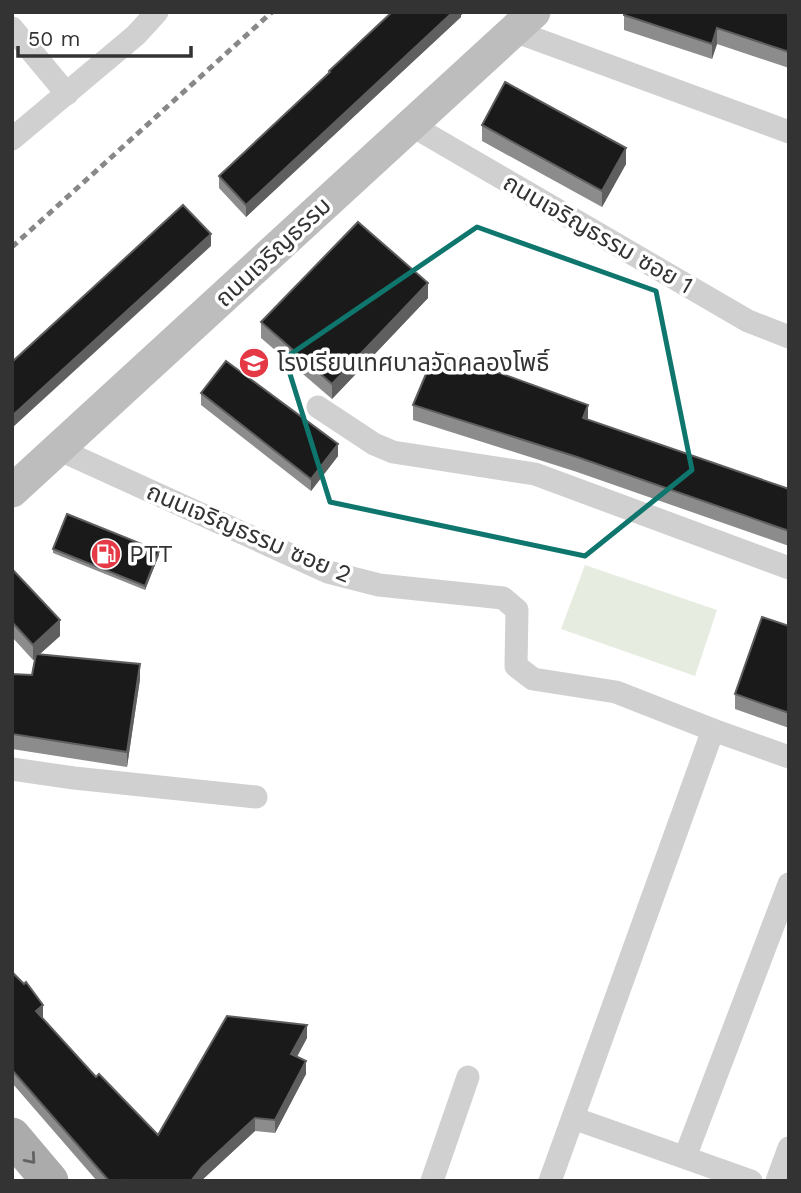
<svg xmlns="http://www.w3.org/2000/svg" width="801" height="1193" viewBox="0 0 801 1193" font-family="'Work Sans','Noto Sans Thai',sans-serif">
<rect width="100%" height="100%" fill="#fff"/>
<path fill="#e6ecdf" d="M585,565L717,610L695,676L561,629Z"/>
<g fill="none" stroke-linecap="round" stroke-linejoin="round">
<g stroke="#d0d0d0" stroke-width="23">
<path d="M12,28L67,94"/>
<path d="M514,31L789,132"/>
<path d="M411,125L748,321L789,337"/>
<path d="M12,139L136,35L157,12"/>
<path d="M318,407L374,444L393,452L535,474L789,568"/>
<path d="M58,449L328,572L379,585L503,598L517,610L516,666L533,679L616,692L713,730L789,757"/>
<path d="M12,769L74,778L256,797"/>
<path d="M573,1118L751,1181"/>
<path d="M685,1157L789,884"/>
<path d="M432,1181L468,1077"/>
<path d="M550,1181L713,730"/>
<path d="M777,1181L789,1148"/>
</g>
<path stroke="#bdbdbd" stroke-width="33" d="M12,491L534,12"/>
<path stroke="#ababab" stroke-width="37" d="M12,1136L50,1181"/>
<path stroke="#888" stroke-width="5" stroke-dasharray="7 5" stroke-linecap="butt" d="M12,247L272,12"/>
</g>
<g fill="#8c8c8c">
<path d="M392,12H465L461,15V17L246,217L219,188V176L329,73V71Z"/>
<path d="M789,12V68L717,44L712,59L624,30V15Z"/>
<path d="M482,125L626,164L602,207L482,141Z"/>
<path d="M428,298L332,399L261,338V322Z"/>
<path d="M201,393L338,456L311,491L201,405Z"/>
<path d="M413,405L588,420L789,489V546L577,472L413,420Z"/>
<path d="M53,549L159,555L145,590L53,553Z"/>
<path d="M12,569L60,636L40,654L140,679L127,767L12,749V674L32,675L35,659L33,660L12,637Z"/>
<path d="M789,626V728L735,709V694Z"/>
<path d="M12,972L43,1017L42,1018L96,1077L158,1135L307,1038L297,1057L306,1074L275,1133L255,1131L201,1181H97L12,1083Z"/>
</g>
<g fill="#5f5f5f">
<path d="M453,12H465L461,15V17L246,217V205Z"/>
<path d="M717,28V44L712,59V44Z"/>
<path d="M626,148V164L602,207V191Z"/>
<path d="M211,234V246L12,428V416Z"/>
<path d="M428,283V298L332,399V384Z"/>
<path d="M588,405V420L583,418Z"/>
<path d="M338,444V456L311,491V479Z"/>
<path d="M159,551V555L145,590V586Z"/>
<path d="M60,620V636L33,660V645Z"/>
<path d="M140,664V679L127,767V752Z"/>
<path d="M43,1005V1017L36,1024V1011Z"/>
<path d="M307,1025V1038L291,1067V1054Z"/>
<path d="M306,1061V1074L275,1133V1120Z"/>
<path d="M255,1118V1131L201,1181H191L202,1167Z"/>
</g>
<g fill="#1a1a1a" stroke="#5f5f5f" stroke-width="2">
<path d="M392,12H453L246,205L219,176L330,72L329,71Z"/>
<path d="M624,12H789V52L717,28L712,44L624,15Z"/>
<path d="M505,82L626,148L602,191L482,125Z"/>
<path d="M183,205L211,234L12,416V362Z"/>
<path d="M358,222L428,283L332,384L261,322Z"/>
<path d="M436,350L588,405L583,418L789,489V531L577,457L413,405Z"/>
<path d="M226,361L338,444L311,479L201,393Z"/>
<path d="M67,514L159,551L145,586L53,549Z"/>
<path d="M12,569L60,620L33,645L12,622Z"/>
<path d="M762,617L789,626V713L735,694Z"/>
<path d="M36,654L140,664L127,752L12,734V674L32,675Z"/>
<path d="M12,972L24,984L26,982L43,1005L36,1011L96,1077L99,1074L158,1135L227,1016L307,1025L291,1054L306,1061L275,1120L255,1118L202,1167L191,1181H127L126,1180L125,1181H109L12,1070Z"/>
</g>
<defs><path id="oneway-chevron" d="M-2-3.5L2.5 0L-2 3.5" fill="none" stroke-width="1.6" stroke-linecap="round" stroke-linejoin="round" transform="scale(1.75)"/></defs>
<use stroke="#636363" href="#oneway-chevron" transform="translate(31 1159) rotate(49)"/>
<path fill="none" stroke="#0f766e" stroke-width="5" stroke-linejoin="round" d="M477,227L656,291L692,470L585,556L330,502L285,358Z"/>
<defs>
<g id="school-disc" transform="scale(1.575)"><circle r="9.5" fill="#e63946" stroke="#fff"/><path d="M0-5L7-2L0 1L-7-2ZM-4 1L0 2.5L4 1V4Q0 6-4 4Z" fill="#fff"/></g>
<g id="fuel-disc" transform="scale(1.575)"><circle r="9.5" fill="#e63946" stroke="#fff"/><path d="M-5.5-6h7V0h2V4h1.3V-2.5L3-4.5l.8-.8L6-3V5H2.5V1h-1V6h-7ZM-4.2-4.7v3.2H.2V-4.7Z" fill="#fff"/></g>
</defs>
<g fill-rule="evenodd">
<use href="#school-disc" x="254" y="363"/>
<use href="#fuel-disc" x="106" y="554"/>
</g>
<g text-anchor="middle" stroke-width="7" stroke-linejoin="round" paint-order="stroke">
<g font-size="24" fill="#333" stroke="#fff">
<text transform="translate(598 234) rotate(30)" y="8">ถนนเจริญธรรม ซอย 1</text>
<text transform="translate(273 252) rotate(-43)" y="8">ถนนเจริญธรรม</text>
<text transform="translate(249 533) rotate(23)" y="8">ถนนเจริญธรรม ซอย 2</text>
</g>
<g font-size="24" fill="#333" stroke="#fff" text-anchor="start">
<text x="277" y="371">โรงเรียนเทศบาลวัดคลองโพธิ์</text>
<text x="129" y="562">PTT</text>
</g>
</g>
<rect width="801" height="1193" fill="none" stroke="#333333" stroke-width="28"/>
<path d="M18 46v10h173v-10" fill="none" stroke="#333333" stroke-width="3.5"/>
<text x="28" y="46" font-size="21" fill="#333333" stroke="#ffffff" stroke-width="5" paint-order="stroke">50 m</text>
</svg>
